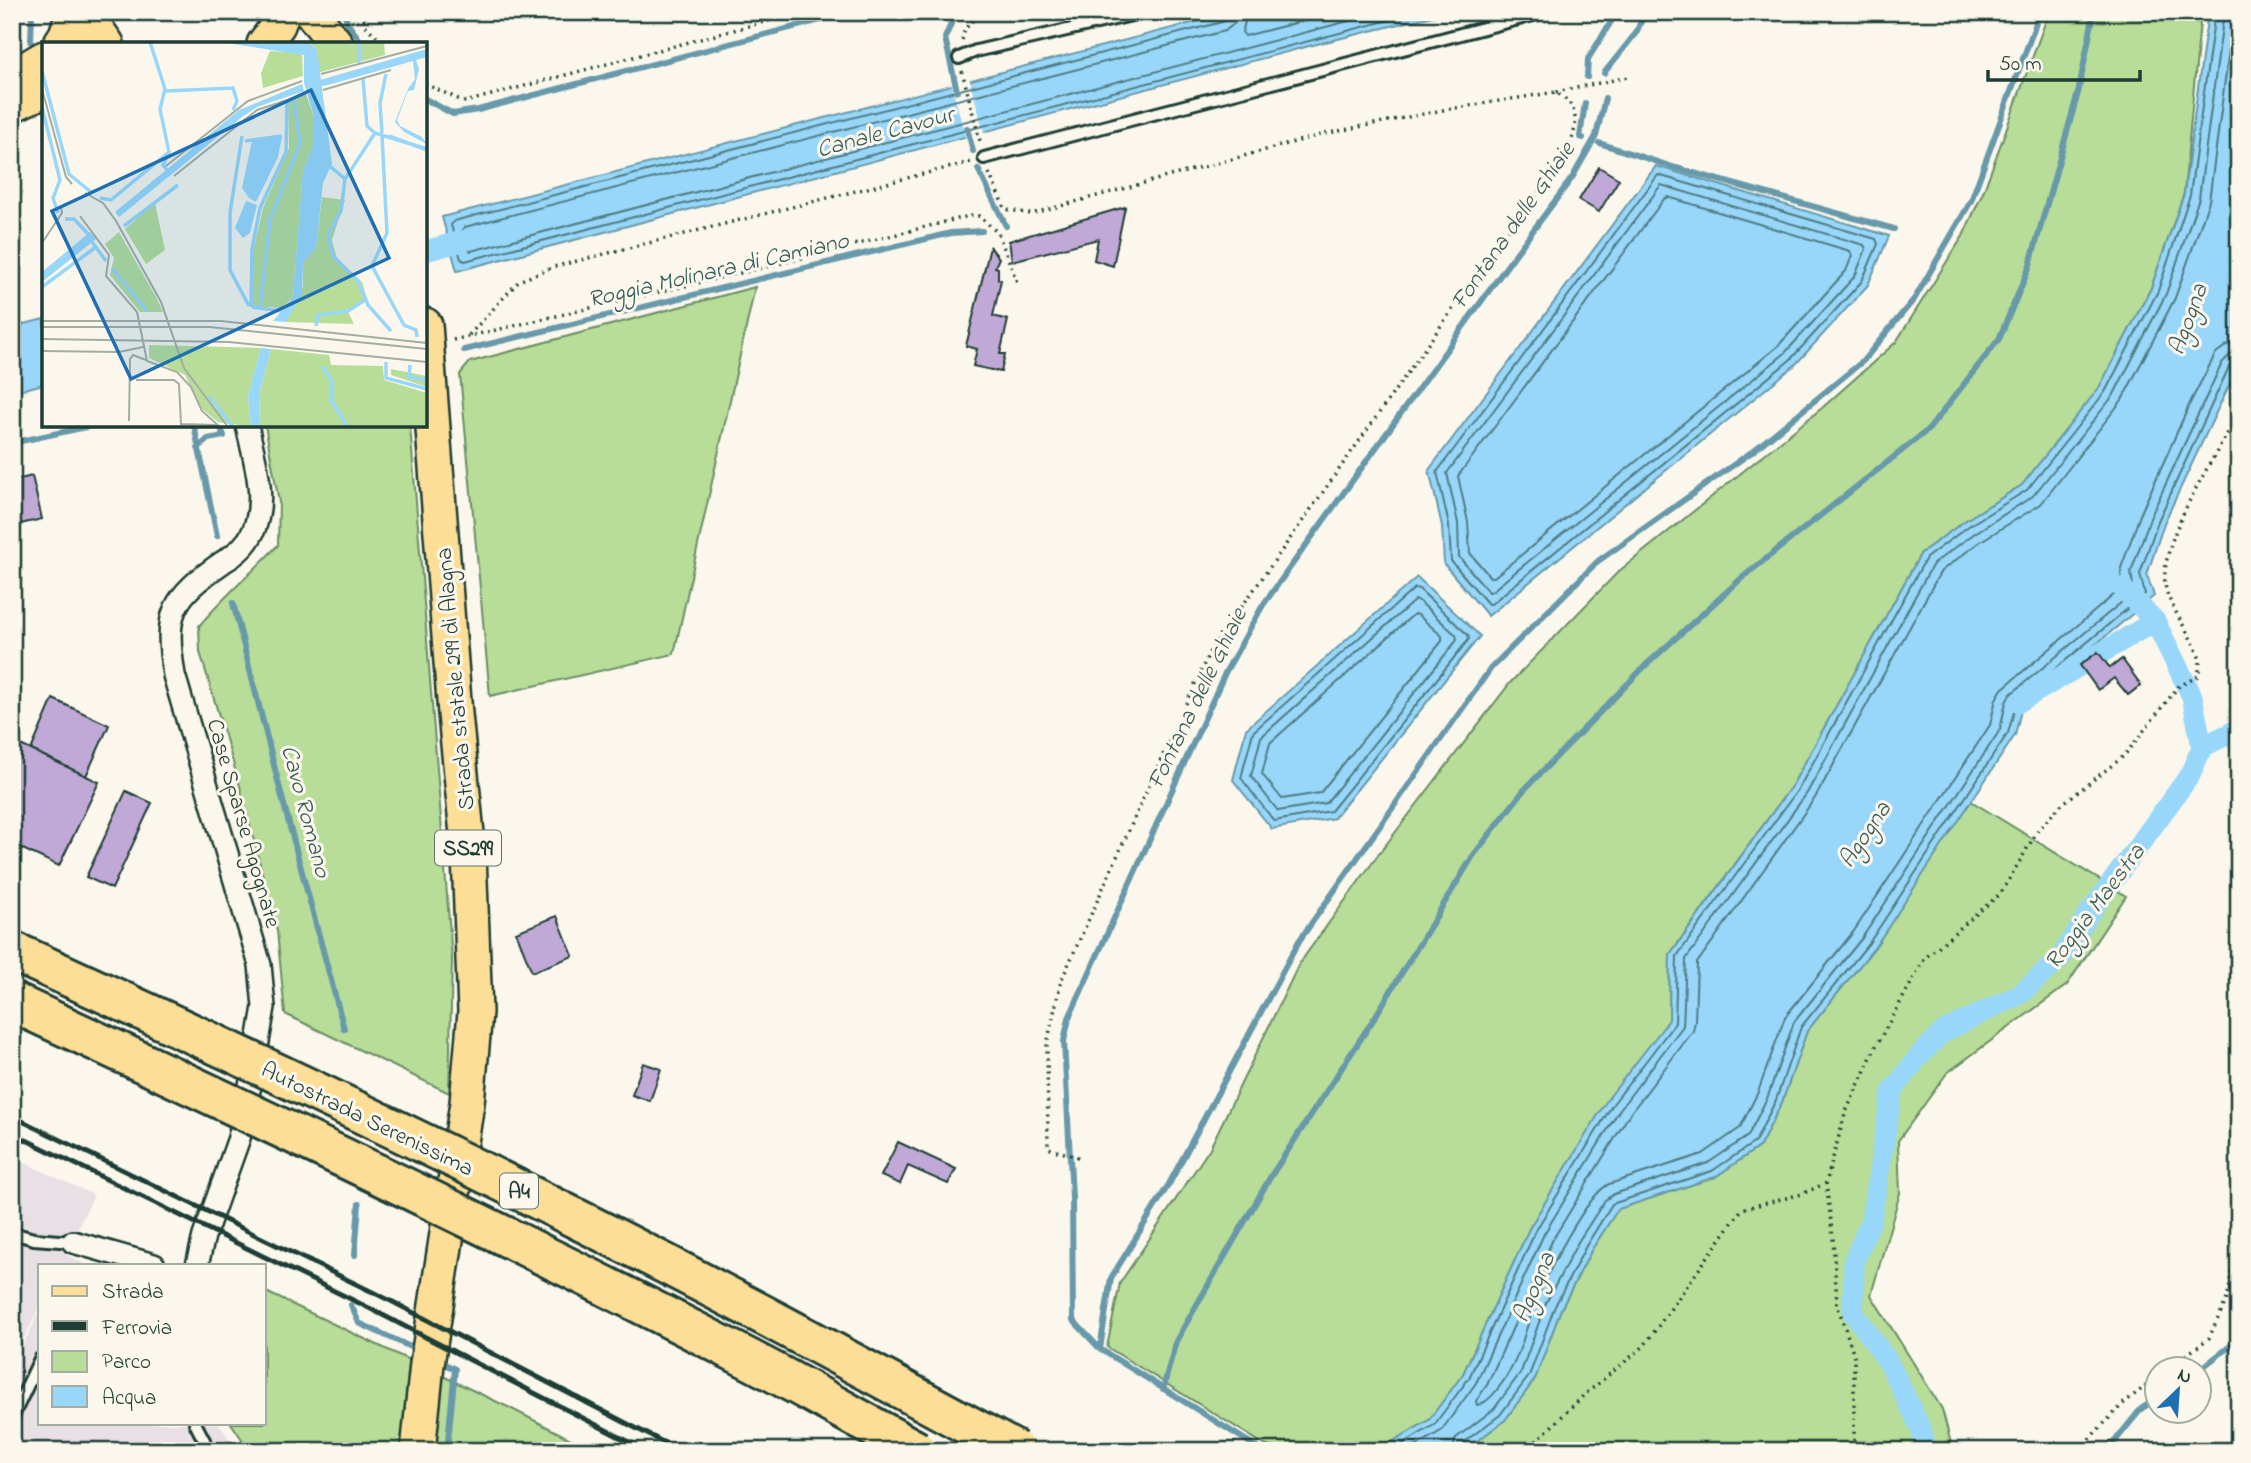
<svg xmlns="http://www.w3.org/2000/svg" width="2251" height="1463" viewBox="0 0 2251 1463" font-family="'Indie Flower',sans-serif">
<rect width="100%" height="100%" fill="#fbf7ec"/>
<filter id="ink" filterUnits="userSpaceOnUse"><feTurbulence type="fractalNoise" baseFrequency=".0143" numOctaves="2"/><feDisplacementMap in="SourceGraphic" scale="14" xChannelSelector="R" yChannelSelector="G"/><feConvolveMatrix kernelMatrix="1 2 1 2 8 2 1 2 1" color-interpolation-filters="sRGB"/></filter>
<g filter="url(#ink)">
<g fill="#e9e0e6">
<path d="M12,1157L94,1195L65,1254L87,1265H40V1306L12,1363Z"/>
<path d="M40,1309V1423H219L237,1451H12V1369Z"/>
</g>
<g fill="#b7dd98" stroke="#6b8d66" stroke-width="2">
<path d="M2049,12H2150L2200,22L2184,193L2151,288L2099,388L2022,485L1966,520L1921,553L1793,784L1670,954L1669,1020L1530,1227L1463,1374L1429,1420L1377,1451H1281L1265,1445L1107,1347L1120,1283L1210,1148L1299,964L1378,855L1510,683L1618,572L1822,408L1896,342L1963,236L1984,190Z"/>
<path d="M755,287L674,654L490,696L460,374L470,362Z"/>
<path d="M265,425H410L452,959L449,1093L285,1014L277,931L240,786L200,652L199,626C223,597 252,573 278,545L279,502Z"/>
<path d="M1971,801L2126,896L2067,985L1947,1073L1898,1141L1900,1193L1871,1295L1942,1409L1953,1451H1464L1505,1420L1535,1379L1561,1309L1592,1249L1618,1209L1715,1177L1760,1146L1782,1102L1807,1031L1875,947Z"/>
<path d="M264,1291L510,1408L594,1451H250L231,1423H264Z"/>
</g>
<g fill="#98d7f9" stroke="#6899aa" stroke-width="2">
<path d="M1234,12H1449L1313,45L457,271L442,217Z"/>
<path d="M2208,12H2239V364L2164,523L2147,575L2154,596L2022,706L2015,735L1875,947L1807,1031L1782,1102L1760,1146L1715,1177L1618,1209L1592,1249L1561,1309L1535,1379L1505,1420L1464,1451H1377L1429,1420L1463,1374L1530,1227L1607,1100L1669,1020L1670,955L1793,784L1921,553L1966,520L2022,485L2099,388L2151,288L2184,194Z"/>
<path d="M1656,166L1889,236L1868,285L1795,365L1488,616L1444,564L1442,526L1429,470Z"/>
<path d="M44,319V384L12,392V327Z"/>
<path d="M1417,577L1480,636L1334,818L1272,829L1233,780L1246,729Z"/>
</g>
<path fill="#fbf7ec" d="M969,77L985,136L966,140L951,82Z"/>
<g fill="none" stroke-linecap="round" stroke-linejoin="round">
<g stroke="#4f7b83" stroke-width="2">
<path d="M1229,12L1228,19L1222,22L454,221L451,225L461,259L465,261L1420,12"/>
<path d="M1238,12L1235,23L1225,31L465,227L462,231L467,248L471,251L1383,12"/>
<path d="M1248,12L1242,32L1245,36L1338,12"/>
<path d="M2234,12L2209,201L2175,298L2122,400L2041,504L1981,541L1941,571L1815,798L1697,963L1695,1021L1693,1031L1629,1115L1553,1239L1487,1385L1476,1401L1477,1405C1490,1404 1506,1378 1512,1367C1523,1347 1527,1322 1536,1301C1546,1276 1586,1195 1609,1184L1703,1154L1740,1128L1758,1092L1785,1017L1854,931L1990,725L1996,699L2002,689L2122,588L2121,568L2140,515L2191,401L2216,353L2227,345L2239,343"/>
<path d="M1658,175L1876,239L1878,244L1862,281L1790,360L1491,604H1488L1451,561L1449,525L1437,472Z"/>
<path d="M1661,185L1864,245L1866,249L1855,276L1784,354L1492,591L1489,592L1459,557L1458,523L1447,473Z"/>
<path d="M1668,197L1850,251L1852,256L1846,271L1777,347L1494,577H1490L1470,553L1468,522L1458,476L1664,199Z"/>
<path d="M1415,588L1419,589L1468,635L1469,639L1331,811L1274,821L1241,778L1253,732Z"/>
<path d="M1415,600L1419,601L1456,635L1457,640L1326,803L1278,811L1251,776L1261,737Z"/>
<path d="M1414,614L1418,615L1442,636V641L1320,793L1282,799L1262,774L1270,743Z"/>
<path d="M1391,1451L1434,1425L1469,1378L1536,1230L1613,1104L1675,1023L1677,956L1799,788L1926,558L1970,525L2027,490L2105,392L2158,291L2190,195L2215,12"/>
<path d="M1408,1451L1441,1431L1476,1383L1544,1234L1620,1109L1683,1026L1686,959L1807,793L1933,564L1975,533L2033,496L2113,396L2166,294L2199,198L2224,12"/>
<path d="M1452,1451L1456,1438L1494,1409L1521,1372L1546,1303L1578,1242L1605,1200L1614,1194L1708,1163L1748,1136L1768,1096L1794,1022L1862,938L2000,730L2006,702L2011,694L2134,592L2131,572L2150,518L2222,363L2229,356L2239,354"/>
<path d="M1461,1451L1464,1442L1500,1415L1529,1376L1555,1306L1586,1246L1612,1204L1712,1171L1755,1142L1776,1100L1801,1027L1869,943L2008,733L2017,701L2145,594L2140,574L2158,521L2229,367L2233,363H2239"/>
</g>
<g stroke="#6899aa" stroke-width="6">
<path d="M344,12L348,24L363,44"/>
<path d="M956,12L945,38L957,91"/>
<path d="M31,42L32,12"/>
<path d="M1604,73L1636,33L1645,12"/>
<path d="M1587,77L1588,59L1617,12"/>
<path d="M425,99L453,114L478,110L851,12"/>
<path d="M967,128L973,151"/>
<path d="M1583,138L1580,137L1585,103"/>
<path d="M1599,143L1676,168L1894,229"/>
<path d="M978,169L1006,226"/>
<path d="M464,350L951,233L982,231"/>
<path d="M194,425L217,536"/>
<path d="M12,443L95,425"/>
<path d="M198,448L208,439L224,436L220,425"/>
<path d="M233,603L283,801L344,1029"/>
<path d="M355,1255L359,1204"/>
<path d="M351,1305L359,1323L419,1351"/>
<path d="M1100,1349L1111,1278L1169,1184L1299,941L1491,668L1598,561L1753,451L1863,361L1915,298L1971,201L2040,12"/>
<path d="M438,1361L455,1369L447,1451"/>
<path d="M2198,1371L2239,1339"/>
<path d="M1163,1389L1176,1341L1271,1176L1375,1017L1473,856L1524,790L1646,665L1743,577L1929,429L1999,339L2029,268L2079,89L2094,12"/>
<path d="M1263,1451L1100,1349L1073,1320L1072,1198L1064,1041L1069,1018L1225,673L1263,605L1514,256L1572,178L1596,136L1605,98"/>
<path d="M2107,1451L2141,1409L2156,1399"/>
</g>
<g stroke="#98d7f9" stroke-width="21">
<path d="M425,251L477,237"/>
<path d="M2019,702L2155,621"/>
<path d="M2202,747L2239,729"/>
<path d="M1927,1451L1921,1429L1889,1363L1853,1312L1854,1261L1871,1220L1892,1092L1918,1057L1943,1032L2020,994L2060,959L2088,915L2190,775L2202,747L2192,696L2155,621L2122,588"/>
</g>
</g>
<g fill="#c0a9d7" stroke="#1f3d34" stroke-width="2">
<path d="M1599,167L1619,179L1599,212L1579,200Z"/>
<path d="M1125,207L1113,266L1094,260L1098,239L1012,261L1009,241Z"/>
<path d="M990,247L999,258L995,267L998,268V279L1001,280L993,316L1008,320L1000,354H1005L1001,372L973,366L977,349L966,346Z"/>
<path d="M32,476L42,519L12,526V481Z"/>
<path d="M2098,652L2110,668L2122,659L2141,685L2128,695L2114,678L2098,690L2080,665Z"/>
<path d="M53,699L109,725L86,776L31,750Z"/>
<path d="M12,741L99,782L59,866L12,844Z"/>
<path d="M126,791L152,803L112,889L86,877Z"/>
<path d="M557,916L573,956L532,972L516,932Z"/>
<path d="M643,1063L661,1069L650,1101L632,1095Z"/>
<path d="M898,1142L956,1169L948,1184L908,1166L900,1184L881,1176Z"/>
</g>
<g fill="none" stroke-linecap="round" stroke-linejoin="round">
<g stroke="#1f3d34" stroke-width="16">
<g id="service">
<path d="M2196,12L2201,13"/>
<path d="M959,58L976,51L1145,12"/>
<path d="M984,158L1545,12"/>
<path d="M12,1233L34,1239L73,1242"/>
<path d="M12,1418L40,1359"/>
<path d="M195,1423L206,1444L213,1451"/>
</g>
</g>
<g stroke="#1f3d34" stroke-width="26">
<g id="minor">
<path d="M73,1242L154,1265"/>
<path d="M197,1265L204,1236L239,1138L253,1071L264,1007L260,965L174,675C164,613 171,598 223,562C235,555 247,545 253,532C268,497 254,460 247,425"/>
</g>
</g>
<g stroke="#1f3d34" stroke-width="38">
<g id="primary">
<path d="M88,12L95,27L107,44"/>
<path d="M311,12L336,44"/>
<path d="M60,44L66,35L73,12"/>
<path d="M264,44L278,25L283,12"/>
<path d="M12,77L44,58"/>
<path d="M12,105L44,90"/>
<path d="M418,1451L427,1364L467,1103L475,1012L469,854L455,714L425,325"/>
</g>
</g>
<g stroke="#1f3d34" stroke-width="3.5" stroke-dasharray="2 5" stroke-linecap="butt">
<path d="M362,12L365,25L384,44"/>
<path d="M962,40L965,29L980,12"/>
<path d="M962,71L981,145"/>
<path d="M425,84L465,102L801,12"/>
<path d="M1556,92L1628,77"/>
<path d="M989,173L1005,209L1031,214L1324,134L1443,110L1556,92C1561,96 1569,101 1572,107C1589,141 1533,199 1513,224L1209,653L1061,981L1047,1044L1048,1148L1081,1158"/>
<path d="M469,335L519,281L553,267L971,162"/>
<path d="M453,340L762,268L969,216H979L998,233L1017,282"/>
<path d="M1826,1183L1833,1238L1837,1304L1854,1355V1451"/>
<path d="M2169,1368L2209,1338L2227,1299L2239,1230"/>
<path d="M1526,1451L1583,1396L1644,1346L1742,1209L1802,1194L1826,1183L1845,1114L1875,1048L1925,958L2001,893L2038,830L2061,805L2124,756L2178,687L2198,676C2199,672 2200,665 2200,661C2197,644 2173,612 2167,593C2152,547 2217,455 2239,413"/>
<path d="M2082,1451L2085,1443L2125,1402L2156,1378"/>
</g>
<use href="#service" stroke="#fbf7ec" stroke-width="10"/>
<use href="#minor" stroke="#fbf7ec" stroke-width="21"/>
<use href="#primary" stroke="#fdde96" stroke-width="33"/>
<g stroke="#1f3d34" stroke-width="5">
<path d="M12,1116L391,1301L680,1451"/>
<path d="M12,1133L367,1307L647,1451"/>
</g>
<g stroke="#1f3d34" stroke-width="44" stroke-linecap="butt">
<g id="motorway-bridge">
<path d="M12,951C204,1038 395,1127 583,1222C729,1295 872,1373 1016,1451"/>
<path d="M12,1002C257,1115 501,1231 741,1355C800,1385 858,1419 917,1451"/>
</g>
</g>
<use href="#motorway-bridge" stroke="#fdde96" stroke-width="38"/>
</g>
</g>
<g text-anchor="middle" stroke-width="6" stroke-linejoin="round" paint-order="stroke">
<g fill="#fbf7ec" stroke="#61756b" stroke-width="2">
<rect x="435" y="830.5" width="66" height="35" rx="5"/>
<rect x="500" y="1173.5" width="38" height="35" rx="5"/>
</g>
<g font-size="21" font-weight="bold" fill="#1f3d34">
<text x="468" y="855">SS299</text>
<text x="519" y="1198">A4</text>
</g>
<g font-size="23" fill="#1f3d34" stroke="#fbf7ec">
<text transform="translate(454 679) rotate(-95)" y="8">Strada statale 299 di Alagna</text>
<text transform="translate(245 823) rotate(74)" y="8">Case Sparse Agognate</text>
<text transform="translate(368 1118) rotate(26)" y="8">Autostrada Serenissima</text>
</g>
<g font-size="24" font-style="italic" fill="#375c5b" stroke="#fbf7ec">
<text transform="translate(885 131) rotate(-15)" y="8">Canale Cavour</text>
<text transform="translate(1512 225) rotate(-55)" y="8">Fontana delle Ghiaie</text>
<text transform="translate(718 269) rotate(-13)" y="8">Roggia Molinara di Camiano</text>
<text transform="translate(2187 319) rotate(-70)" y="8">Agogna</text>
<text transform="translate(1196 698) rotate(-64)" y="8">Fontana delle Ghiaie</text>
<text transform="translate(307 811) rotate(75)" y="8">Cavo Romano</text>
<text transform="translate(1864 834) rotate(-56)" y="8">Agogna</text>
<text transform="translate(2094 906) rotate(-53)" y="8">Roggia Maestra</text>
<text transform="translate(1533 1287) rotate(-67)" y="8">Agogna</text>
</g>
</g>
<g transform="translate(42 42)">
<rect width="385" height="385" fill="#fbf7ec"/>
<path d="M267,0H342L343,13L275,31V8ZM228,9L260,11L261,34L221,46L219,31ZM264,53L272,74V101L261,129L251,255L240,266L210,264L211,210L221,166L247,106L246,58ZM280,155L303,158L290,198L295,217L320,240L325,257L306,270L312,282L244,280L261,245V221L274,206ZM113,161L123,208L104,222L83,187ZM77,190L114,255L121,270H98L68,233L72,216L63,202ZM107,303L219,306L206,354L209,385L176,380L159,366L143,333L107,316ZM229,307L287,313L289,323L341,324L342,338L385,351V385H217L218,348ZM349,327L385,334V345L349,333Z" fill="#b7dd98"/>
<path d="M178,0H267L275,8L290,122L281,141L274,206L261,221L260,251L244,280L231,279L251,255L261,129L272,101V74L262,41V13ZM385,7V15L374,18L377,27L372,48L366,49L355,78L358,84L380,95L385,102L362,90L353,80L366,47L373,37L371,19L286,43L280,44L278,38ZM260,42L262,49L215,65L200,75L77,175L73,170L197,68ZM240,95L236,115L214,160L207,156L200,146L210,99ZM204,159L215,163L208,191L201,196L193,186ZM48,190L54,197L0,240V230ZM219,306L229,307L218,348L217,385H209L206,354Z" fill="#98d7f9"/>
<path fill="none" stroke="#98d7f9" stroke-width="3.5" d="M108,0L123,47L118,67L127,110L121,123L126,129M317,0V22M0,29L27,132L50,151M124,49L191,46L195,59L191,68M0,65L18,138L11,156L16,171M333,91L385,107M340,91L338,61L344,32M340,93L345,191L330,224L362,283L374,288L375,295M200,94L188,171V228L207,264M347,94L385,108M203,99L240,94M285,122L303,137L299,169L286,193L291,214L316,239L326,263L349,289M303,137L333,91L325,84L321,37M58,156L69,158L127,110M23,177H32L47,193M82,184L136,143M50,200L64,219M70,226L105,269M0,245L54,205M209,265L210,207L218,166L244,110L245,60M210,265L239,269M218,266L228,178L258,101L252,58M274,284L276,273L306,269L323,258M344,320V336L385,347M368,323L367,335L385,338M280,324L290,339L289,358L306,385M167,354L191,385"/>
<path fill="none" stroke="#a3ada2" stroke-width="2" d="M279,32L385,4M0,47L24,135L30,142M281,48L349,28M124,124L206,59L260,39M132,134L215,68L264,52M43,151L61,161L74,179L119,260L142,326L186,385M38,174L67,213L64,234L95,270L105,319L135,330L149,345L160,369L178,385M0,201L20,171L19,165M0,279H179L385,301M0,285H168L385,307M0,297L187,300L385,320M0,309L77,310L101,305M94,338H132L137,342L139,382L175,383M87,379L88,317L91,313L104,318"/>
<path fill="#1f6fb2" fill-opacity="0.15" stroke="#1f6fb2" stroke-width="3.5" d="M269,48L347,216L89,337L10,169Z"/>
<rect width="385" height="385" fill="none" stroke="#1f3d34" stroke-width="3.5"/>
</g>
<rect width="2251" height="1463" fill="none" stroke="#fbf7ec" stroke-width="42"/>
<rect x="21" y="21" width="2209" height="1421" fill="none" stroke="#1f3d34" stroke-width="2.5" filter="url(#ink)"/>
<rect x="38" y="1264" width="228" height="161" fill="#fbf7ec" stroke="#a3ada2" stroke-width="2"/>
<rect x="52" y="1286" width="35" height="10" fill="#fdde96" stroke="#a3ada2" stroke-width="2"/>
<text x="102" y="1298" font-size="21" fill="#1f3d34">Strada</text>
<rect x="52" y="1321" width="35" height="10" fill="#1f3d34" stroke="#a3ada2" stroke-width="2"/>
<text x="102" y="1334" font-size="21" fill="#1f3d34">Ferrovia</text>
<rect x="52" y="1351" width="35" height="21" fill="#b7dd98" stroke="#a3ada2" stroke-width="2"/>
<text x="102" y="1368" font-size="21" fill="#1f3d34">Parco</text>
<rect x="52" y="1386" width="35" height="21" fill="#98d7f9" stroke="#a3ada2" stroke-width="2"/>
<text x="102" y="1404" font-size="21" fill="#1f3d34">Acqua</text>
<g transform="translate(2178 1390) rotate(25)"><circle r="33" fill="#fbf7ec" stroke="#a3ada2" stroke-width="2"/>
<path d="M0-5L12 26L0 18L-12 26Z" fill="#1f6fb2"/>
<text y="-10" font-size="19" font-weight="bold" text-anchor="middle" fill="#1f3d34">N</text>
</g>
<path d="M1988 70v10h152v-10" fill="none" stroke="#1f3d34" stroke-width="3.5"/>
<text x="1999" y="70" font-size="21" fill="#1f3d34" stroke="#fbf7ec" stroke-width="5" paint-order="stroke">50 m</text>
</svg>
